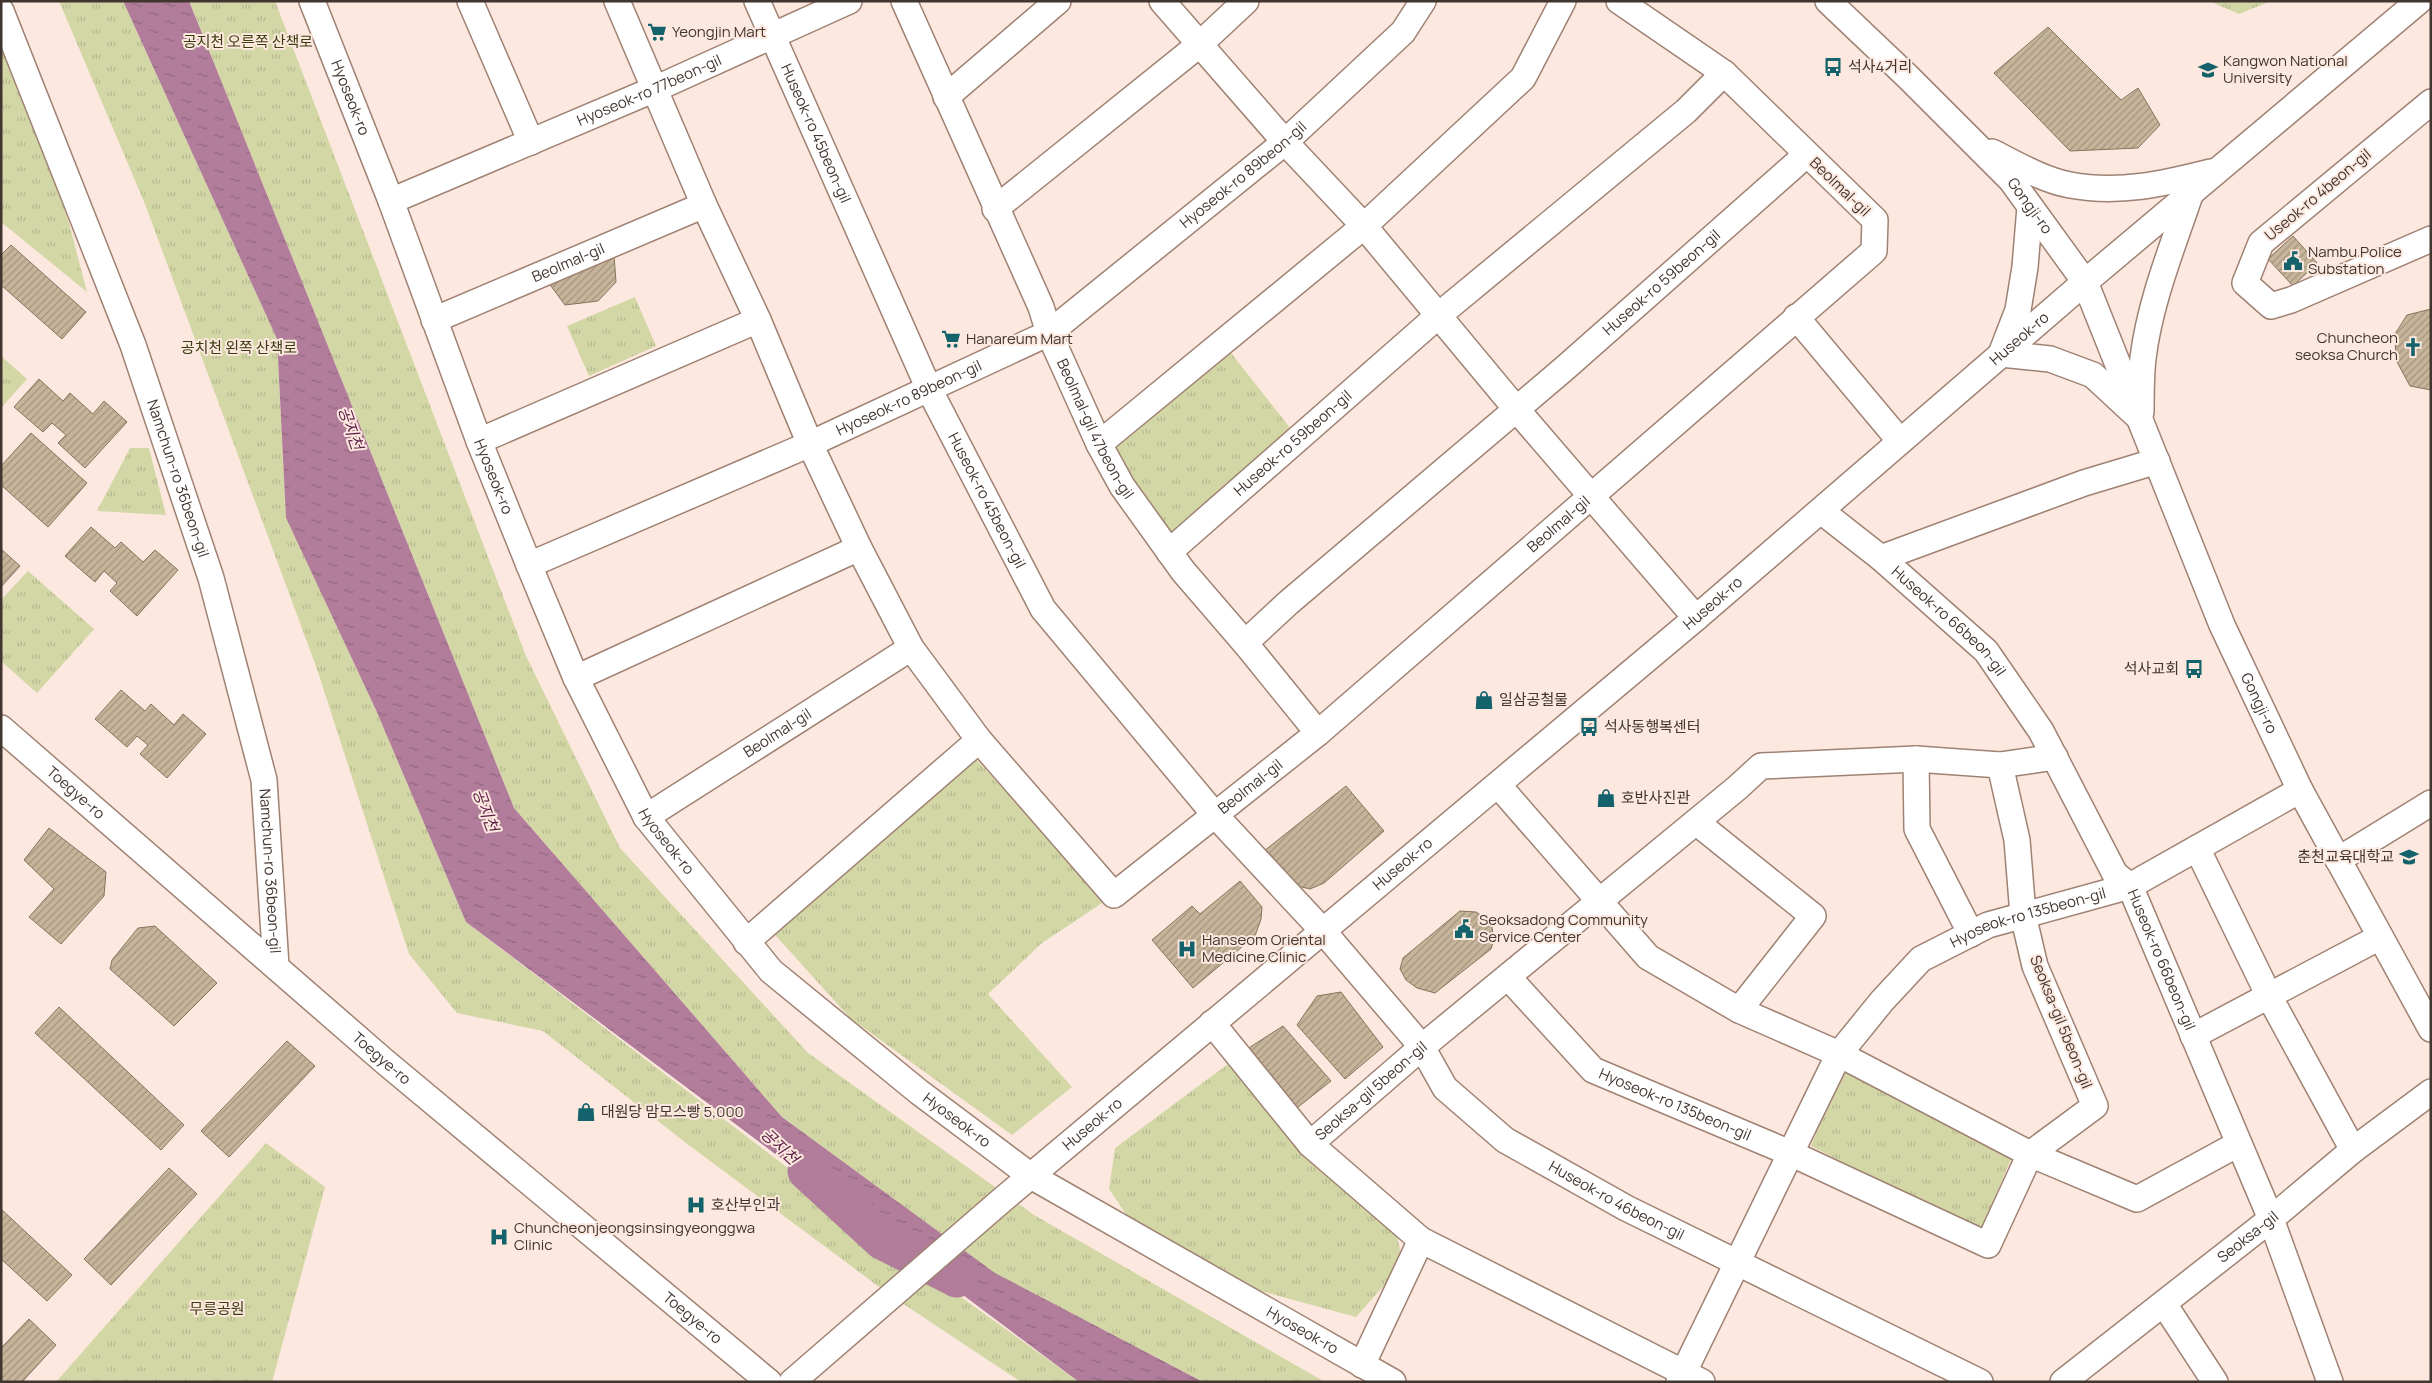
<svg xmlns="http://www.w3.org/2000/svg" width="2432" height="1383" viewBox="0 0 2432 1383" font-family="Manrope,'Noto Sans KR',sans-serif">
<defs>
<pattern id="grass-tufts" width="24" height="20" patternUnits="userSpaceOnUse" patternTransform="scale(1.25)"><rect width="24" height="20" fill="#d3d7a6"/><path d="M3 7l-1-3M5 7V3M7 7l1-3M15 17l-1-3M17 17v-4M19 17l1-3" fill="none" stroke="#b6b98f"/></pattern>
<pattern id="water-ripples" width="26" height="14" patternUnits="userSpaceOnUse" patternTransform="scale(1.25)"><rect width="26" height="14" fill="#b17d9b"/><path d="M2 4q2-2 4 0t4 0M15 11q2-2 4 0t4 0" fill="none" stroke="#92677f"/></pattern>
<pattern id="building-hatch" width="6" height="6" patternUnits="userSpaceOnUse" patternTransform="scale(1.25)"><rect width="6" height="6" fill="#c6b59a"/><path d="M-1 1l2-2M0 6l6-6M5 7l2-2" fill="none" stroke="#a2947e"/></pattern>
</defs>
<rect width="100%" height="100%" fill="#fce8de"/>
<g fill="url(#grass-tufts)">
<path d="M59,1H123L277,339L286,518L376,710L466,922L882,1240L1079,1382H1021L890,1295L686,1143L543,1031L457,1013L409,954L317,669L145,204Z"/>
<path d="M189,1H275L526,656L620,848L808,1053L1034,1215L1325,1382H1203L994,1273L782,1117L514,808Z"/>
<path d="M2209,1H2271L2239,14Z"/>
<path d="M1,48L36,127L69,223L87,292L1,222Z"/>
<path d="M635,297L656,346L589,376L567,326Z"/>
<path d="M1231,353L1294,433L1174,536L1133,492L1110,448Z"/>
<path d="M1,356L27,379L1,408Z"/>
<path d="M130,448H149L166,515L97,511Z"/>
<path d="M28,571L94,629L37,693L1,661V600Z"/>
<path d="M976,759L1105,901L1042,943L988,994L1072,1087L1012,1135L850,1018L768,927Z"/>
<path d="M1228,1064L1318,1156L1347,1193L1397,1236L1403,1264L1356,1317L1261,1291L1130,1220L1109,1189L1115,1148Z"/>
<path d="M1841,1069L2012,1157L1980,1232L1811,1146Z"/>
<path d="M266,1143L325,1187L272,1382H56Z"/>
</g>
<path fill="url(#water-ripples)" d="M123,1H189L514,808L782,1117L995,1273L1203,1382H1079L466,922L376,710L286,518L277,339Z"/>
<g fill="none" stroke-linecap="round" stroke-linejoin="round">
<path stroke="#b17d9b" stroke-width="39" d="M807,1171L882,1240L957,1278"/>
</g>
<g fill="url(#building-hatch)" stroke="#85755c">
<path d="M2048,27L2121,100L2138,88L2160,125L2138,148L2070,151L1994,73Z"/>
<path d="M2293,236L2317,263L2293,286L2268,259Z"/>
<path d="M11,245L86,312L62,339L1,285V255Z"/>
<path d="M614,255L616,282L598,301L565,305L548,282Z"/>
<path d="M2431,309V390L2410,386L2396,360L2395,334L2407,315Z"/>
<path d="M39,379L63,401L70,393L93,414L104,401L127,422L85,468L58,443L66,435L52,423L43,432L14,407Z"/>
<path d="M31,433L87,483L48,527L1,485V466Z"/>
<path d="M91,527L115,548L121,542L143,562L155,550L178,570L137,616L110,591L117,583L104,571L95,582L65,556Z"/>
<path d="M1,549L20,566L1,587Z"/>
<path d="M121,690L145,711L151,704L174,725L183,714L206,734L167,778L140,754L148,745L137,736L127,747L95,719Z"/>
<path d="M1346,786L1384,831L1324,883L1310,889L1294,885L1264,851Z"/>
<path d="M49,828L106,872L104,896L61,944L29,917L54,889L24,860Z"/>
<path d="M1240,881L1262,907L1261,919L1255,936L1193,988L1152,940L1192,906L1200,914Z"/>
<path d="M1460,911L1476,912L1491,922L1494,939L1491,949L1435,993L1417,988L1406,980L1400,969L1403,958Z"/>
<path d="M155,926L217,983L174,1026L110,969L112,960L138,928Z"/>
<path d="M1341,992L1383,1047L1345,1079L1297,1025L1317,996Z"/>
<path d="M59,1007L184,1125L161,1150L35,1033Z"/>
<path d="M1283,1026L1331,1081L1293,1111L1244,1051Z"/>
<path d="M287,1041L315,1066L229,1157L201,1131Z"/>
<path d="M169,1168L197,1194L111,1285L84,1259Z"/>
<path d="M1,1209L72,1275L47,1301L1,1259Z"/>
<path d="M29,1319L56,1345L22,1382H1V1348Z"/>
</g>
<g fill="none" stroke-linecap="round" stroke-linejoin="round">
<g stroke="#9f8273" stroke-width="28">
<g id="minor">
<path id="s1" d="M312,1L391,201L479,441L529,565L576,678L646,817L771,971L919,1092L1031,1176L1393,1382"/>
<path d="M470,1L531,142"/>
<path id="s2" d="M617,1L704,205L758,320L810,444L859,548L911,648L979,740L1114,895L1318,733L1874,251L1875,220L1724,73L1619,1"/>
<path id="s3" d="M757,1L929,389L1043,609L1215,815L1323,931L1422,1047L1445,1088L1505,1140L1626,1208L1980,1382"/>
<path id="s4" d="M904,1L1041,307L1049,333L1099,444L1122,486L1183,571L1245,643L1318,733"/>
<path d="M1162,1L1285,142L1364,226L1517,410L1696,618"/>
<path id="s5" d="M1828,1L1908,77L2011,180L2085,282L2222,625L2300,790L2431,1029"/>
<path id="s6" d="M1,11L133,345L211,578L264,780L276,966"/>
<path d="M946,97L1058,1"/>
<path d="M2431,102L2261,243L2245,283L2271,306L2291,300L2431,239"/>
<path d="M1992,152C2016,164 2043,180 2070,185C2119,194 2163,184 2210,172"/>
<path id="s7" d="M391,201L655,89L849,1"/>
<path d="M2030,207L2025,267L2018,310L2001,354L2050,359L2093,375L2135,414"/>
<path d="M995,209L1200,44L1246,1"/>
<path d="M1796,317L1900,441"/>
<path id="s8" d="M434,320L704,205"/>
<path d="M2141,412C2141,394 2141,376 2143,358C2150,301 2173,246 2191,192"/>
<path d="M479,441L758,320"/>
<path d="M1099,444L1364,226L1523,78L1563,1"/>
<path id="s9" d="M1821,511L1881,558L1986,651L2041,731L2115,874L2130,886L2271,1219L2330,1382"/>
<path id="s10" d="M1169,552L1439,315L1686,111L1724,73"/>
<path d="M1881,558L2084,483L2157,461"/>
<path id="s11" d="M529,565L810,444L1049,333L1285,142L1403,32L1423,1"/>
<path id="s12" d="M1245,643L1288,603L1565,368L1806,155"/>
<path d="M576,678L859,548"/>
<path id="s13" d="M1,728L384,1061L769,1382"/>
<path d="M1916,759L1917,829L1971,934"/>
<path d="M1498,785L1648,957L1739,1010L1839,1054L2030,1154L2137,1199L2238,1144"/>
<path id="s14" d="M646,817L911,648"/>
<path d="M1696,822L1813,916L1739,1010"/>
<path d="M2197,848L2269,996L2353,1150"/>
<path d="M2338,860L2431,803"/>
<path d="M746,942L979,740"/>
<path id="s15" d="M1508,977L1593,1070L1790,1153L1988,1245L2030,1154L2095,1106L2035,966L2023,915L2017,840L2000,765"/>
<path d="M1212,1023L1310,1144L1421,1240L1702,1382"/>
<path d="M2193,1036L2380,937"/>
<path id="s16" d="M1310,1144L1422,1047L1737,788L1761,766L1916,759L2000,765L2055,757"/>
<path d="M2164,1304L2215,1382"/>
<path d="M1362,1365L1421,1240"/>
<path id="s17" d="M792,1382L1002,1200L1696,618L2085,282L2419,1"/>
<path id="s18" d="M1679,1382L1839,1054L1882,1001L1921,959L1988,925L2130,886L2300,790"/>
<path id="s19" d="M2063,1382L2271,1219L2353,1150L2431,1092"/>
</g>
</g>
<use href="#minor" stroke="#fff" stroke-width="25"/>
</g>
<defs>
<g id="supermarket-bare" transform="scale(1.5)"><path d="M-6-5.5h2.5l.6 2H6L4.5 2H-2.5L-4.4-4H-6ZM-1.5 3.2a1.3 1.3 0 1 0 .1 0ZM3 3.2a1.3 1.3 0 1 0 .1 0Z" fill="#14626b" stroke="#fce8de" stroke-width="2.5" paint-order="stroke"/></g>
<g id="bus-bare" transform="scale(1.5)"><path d="M-5-6H5V4H4V6H2V4H-2V6H-4V4H-5ZM-3.5-4V0h7V-4ZM-3.5 1.2v1.5H-2V1.2ZM2 1.2v1.5H3.5V1.2Z" fill="#14626b" stroke="#fce8de" stroke-width="2.5" paint-order="stroke"/></g>
<g id="university-bare" transform="scale(1.5)"><path d="M0-5L7-2L0 1L-7-2ZM-4 1L0 2.5L4 1V4Q0 6-4 4Z" fill="#14626b" stroke="#fce8de" stroke-width="2.5" paint-order="stroke"/></g>
<g id="civic-bare" transform="scale(1.5)"><path d="M-.6-6.5H3V-4.5H.6V-3L4-1V1h2V6H-6V1h2V-1L-.6-3ZM-1.2 2.5V6h2.4V2.5Z" fill="#14626b" stroke="#fce8de" stroke-width="2.5" paint-order="stroke"/></g>
<g id="church-bare" transform="scale(1.5)"><path d="M-1.2-6h2.4v3.5h3.3v2.4h-3.3V6h-2.4V-.1h-3.3v-2.4h3.3Z" fill="#14626b" stroke="#fce8de" stroke-width="2.5" paint-order="stroke"/></g>
<g id="shop-bare" transform="scale(1.5)"><path d="M-5-2.5h2.3a2.7 3.5 0 0 1 5.4 0H5L5.5 6h-11ZM-1.5-2.5h3a1.5 2.3 0 0 0-3 0Z" fill="#14626b" stroke="#fce8de" stroke-width="2.5" paint-order="stroke"/></g>
<g id="hospital-bare" transform="scale(1.5)"><path d="M-5-5h3v3.5h4V-5h3V5h-3V1.5h-4V5h-3Z" fill="#14626b" stroke="#fce8de" stroke-width="2.5" paint-order="stroke"/></g>
</defs>
<g fill-rule="evenodd">
<use href="#supermarket-bare" x="657" y="32"/>
<use href="#bus-bare" x="1833" y="67"/>
<use href="#university-bare" x="2208" y="70"/>
<use href="#civic-bare" x="2293" y="261"/>
<use href="#supermarket-bare" x="951" y="339"/>
<use href="#church-bare" x="2413" y="347"/>
<use href="#bus-bare" x="2194" y="669"/>
<use href="#shop-bare" x="1484" y="700"/>
<use href="#bus-bare" x="1589" y="727"/>
<use href="#shop-bare" x="1606" y="798"/>
<use href="#university-bare" x="2409" y="857"/>
<use href="#civic-bare" x="1464" y="929"/>
<use href="#hospital-bare" x="1187" y="949"/>
<use href="#shop-bare" x="586" y="1112"/>
<use href="#hospital-bare" x="696" y="1205"/>
<use href="#hospital-bare" x="499" y="1237"/>
</g>
<g text-anchor="middle" stroke-width="4" stroke-linejoin="round" paint-order="stroke">
<g font-size="15" fill="#41352f" stroke="#fce8de" text-anchor="start">
<text x="672" y="37">Yeongjin Mart</text>
<text x="2223" y="66">Kangwon National<tspan x="2223" dy="17">University</tspan></text>
<text x="1848" y="72">석사4거리</text>
<text x="2308" y="257">Nambu Police<tspan x="2308" dy="17">Substation</tspan></text>
<text x="2398" y="343" text-anchor="end">Chuncheon<tspan x="2398" dy="17">seoksa Church</tspan></text>
<text x="966" y="344">Hanareum Mart</text>
<text x="2179" y="674" text-anchor="end">석사교회</text>
<text x="1499" y="705">일삼공철물</text>
<text x="1604" y="732">석사동행복센터</text>
<text x="1621" y="803">호반사진관</text>
<text x="2394" y="862" text-anchor="end">춘천교육대학교</text>
<text x="1479" y="925">Seoksadong Community<tspan x="1479" dy="17">Service Center</tspan></text>
<text x="1202" y="945">Hanseom Oriental<tspan x="1202" dy="17">Medicine Clinic</tspan></text>
<text x="601" y="1117">대원당 맘모스빵 5,000</text>
<text x="711" y="1210">호산부인과</text>
<text x="514" y="1233">Chuncheonjeongsinsingyeonggwa<tspan x="514" dy="17">Clinic</tspan></text>
</g>
<g font-size="15" fill="#3c3d11" stroke="#fce8de">
<text x="248" y="47">공지천 오른쪽 산책로</text>
<text x="239" y="353">공치천 왼쪽 산책로</text>
<text x="217" y="1314">무릉공원</text>
</g>
<g font-size="15" fill="#41352f" stroke="#fce8de">
<text dy="5" stroke="none"><textPath href="#s7" startOffset="281">Hyoseok-ro 77beon-gil</textPath></text>
<text dy="5" stroke="none"><textPath href="#s1" startOffset="104">Hyoseok-ro</textPath></text>
<text dy="5" stroke="none"><textPath href="#s3" startOffset="145">Huseok-ro 45beon-gil</textPath></text>
<text dy="5" stroke="none"><textPath href="#s11" startOffset="820">Hyoseok-ro 89beon-gil</textPath></text>
<text transform="translate(1840 187) rotate(44)" y="5">Beolmal-gil</text>
<text transform="translate(2318 195) rotate(-40)" y="5">Useok-ro 4beon-gil</text>
<text dy="5" stroke="none"><textPath href="#s5" startOffset="288">Gongji-ro</textPath></text>
<text dy="5" stroke="none"><textPath href="#s8" startOffset="146">Beolmal-gil</textPath></text>
<text dy="5" stroke="none"><textPath href="#s12" startOffset="551">Huseok-ro 59beon-gil</textPath></text>
<text dy="5" stroke="none"><textPath href="#s17" startOffset="1611">Huseok-ro</textPath></text>
<text dy="5" stroke="none"><textPath href="#s11" startOffset="415">Hyoseok-ro 89beon-gil</textPath></text>
<text dy="5" stroke="none"><textPath href="#s4" startOffset="469">Beolmal-gil 47beon-gil</textPath></text>
<text dy="5" stroke="none"><textPath href="#s10" startOffset="165">Huseok-ro 59beon-gil</textPath></text>
<text dy="5" stroke="none"><textPath href="#s1" startOffset="509">Hyoseok-ro</textPath></text>
<text dy="5" stroke="none"><textPath href="#s6" startOffset="500">Namchun-ro 36beon-gil</textPath></text>
<text dy="5" stroke="none"><textPath href="#s3" startOffset="550">Huseok-ro 45beon-gil</textPath></text>
<text dy="5" stroke="none"><textPath href="#s2" startOffset="1610">Beolmal-gil</textPath></text>
<text dy="5" stroke="none"><textPath href="#s17" startOffset="1206">Huseok-ro</textPath></text>
<text dy="5" stroke="none"><textPath href="#s9" startOffset="169">Huseok-ro 66beon-gil</textPath></text>
<text dy="5" stroke="none"><textPath href="#s5" startOffset="838">Gongji-ro</textPath></text>
<text dy="5" stroke="none"><textPath href="#s14" startOffset="156">Beolmal-gil</textPath></text>
<text dy="5" stroke="none"><textPath href="#s2" startOffset="1205">Beolmal-gil</textPath></text>
<text dy="5" stroke="none"><textPath href="#s13" startOffset="99">Toegye-ro</textPath></text>
<text dy="5" stroke="none"><textPath href="#s1" startOffset="914">Hyoseok-ro</textPath></text>
<text dy="5" stroke="none"><textPath href="#s17" startOffset="801">Huseok-ro</textPath></text>
<text dy="5" stroke="none"><textPath href="#s6" startOffset="905">Namchun-ro 36beon-gil</textPath></text>
<text dy="5" stroke="none"><textPath href="#s18" startOffset="606">Hyoseok-ro 135beon-gil</textPath></text>
<text dy="5" stroke="none"><textPath href="#s9" startOffset="574">Huseok-ro 66beon-gil</textPath></text>
<text transform="translate(2061 1022) rotate(68)" y="5">Seoksa-gil 5beon-gil</text>
<text dy="5" stroke="none"><textPath href="#s13" startOffset="504">Toegye-ro</textPath></text>
<text dy="5" stroke="none"><textPath href="#s16" startOffset="81">Seoksa-gil 5beon-gil</textPath></text>
<text dy="5" stroke="none"><textPath href="#s15" startOffset="215">Hyoseok-ro 135beon-gil</textPath></text>
<text dy="5" stroke="none"><textPath href="#s1" startOffset="1319">Hyoseok-ro</textPath></text>
<text dy="5" stroke="none"><textPath href="#s17" startOffset="396">Huseok-ro</textPath></text>
<text dy="5" stroke="none"><textPath href="#s3" startOffset="1505">Huseok-ro 46beon-gil</textPath></text>
<text dy="5" stroke="none"><textPath href="#s19" startOffset="235">Seoksa-gil</textPath></text>
<text dy="5" stroke="none"><textPath href="#s13" startOffset="909">Toegye-ro</textPath></text>
<text dy="5" stroke="none"><textPath href="#s1" startOffset="1724">Hyoseok-ro</textPath></text>
</g>
<g font-size="16" font-style="italic" fill="#5b1c46" stroke="#fce8de">
<text transform="translate(351 428) rotate(71)" y="6">공지천</text>
<text transform="translate(486 810) rotate(70)" y="6">공지천</text>
<text transform="translate(780 1146) rotate(43)" y="6">공지천</text>
</g>
</g>
<rect width="2432" height="1383" fill="none" stroke="#41352f" stroke-width="5"/>
</svg>
